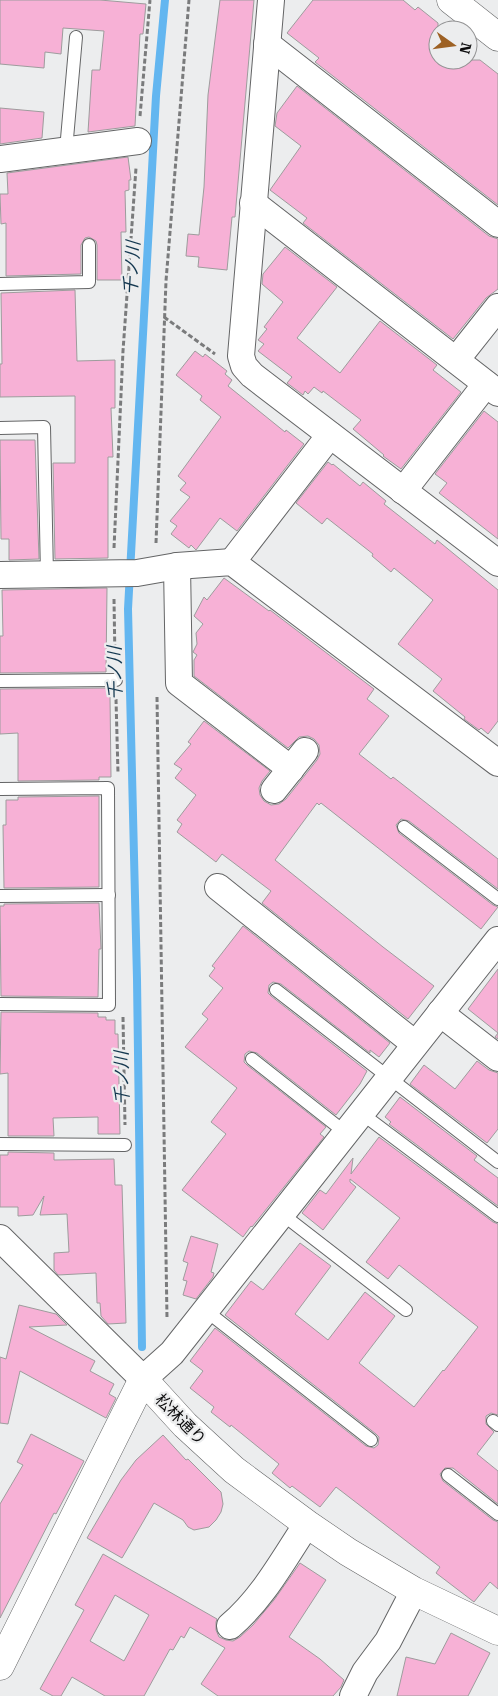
<svg xmlns="http://www.w3.org/2000/svg" width="498" height="1696" viewBox="0 0 498 1696" font-family="'Roboto Serif','Noto Sans JP',serif">
<rect width="100%" height="100%" fill="#ecedee"/>
<g fill="none" stroke-linecap="round" stroke-linejoin="round">
<path stroke="#63b6f0" stroke-width="8" d="M142,1347L137,979L128,609L156,96L165,0"/>
</g>
<g fill="#f7b1d6" stroke="#9e9c9d" fill-rule="evenodd">
<path d="M0,0H100L146,4L143,34H140L135,126L88,132L92,70H100L104,31L63,28L61,54L45,52L44,68L0,64Z"/>
<path d="M220,0H254L235,217H232L227,270L198,267L199,257L186,256L188,234L199,235L204,187L208,95Z"/>
<path d="M313,0H403L415,10L418,7L438,23V60H480L498,74V205L315,62L319,58L287,33Z"/>
<path d="M297,86L489,236L498,239V289L486,298L453,339L303,223L307,218L270,190L301,146L275,126L277,113Z"/>
<path d="M0,108L44,112L42,138L0,144Z"/>
<path d="M128,157L131,180H129V190L125,191L126,232H121L122,280H97V245L96,241L89,237L85,238L81,245V274L6,276V223L1,224L0,194H8L7,173Z"/>
<path d="M285,247L337,287L297,338L340,373L380,321L437,365L433,370L461,392L401,469L383,456L384,455L353,429L361,420L323,391L322,393L314,387L308,394L305,391L303,395L287,383L292,377L258,351L264,344L258,340L267,329L264,327L283,302L262,284L263,274Z"/>
<path d="M75,290L77,361L115,360V408H111L113,457H108V558L55,559L53,463H75V396L0,397V364H2L1,293Z"/>
<path d="M195,351L203,357L205,354L227,371L225,374L232,380L228,386L285,432L286,430L304,444L237,531L220,518L196,550L191,545L189,548L171,534L177,526L170,521L190,497L180,490L186,483L178,476L221,417L200,400L202,396L176,375Z"/>
<path d="M484,411L498,422V539L439,493L447,483L435,474Z"/>
<path d="M0,440H35L39,559L9,560V539H1Z"/>
<path d="M328,462L332,465L333,464L360,486L363,482L386,501L384,504L435,544L437,540L498,590V721L488,734L481,728L479,730L464,719L465,717L433,691L442,679L398,644L433,600L394,568L391,572L372,556L373,554L327,518L322,524L296,503Z"/>
<path d="M224,578L269,611L270,610L374,689L367,699L389,716L359,754L391,779L393,777L498,859V889L409,821L401,819L396,825L399,833L493,905L498,907L481,929L321,803L319,805L317,803L275,860L383,947L434,986L408,1019L262,903L271,891L222,854L216,862L177,832L182,824L177,820L196,795L175,778L182,769L174,764L191,744L188,742L204,721L270,771L262,781L259,788L260,795L264,801L271,805L279,804L286,799L317,760L320,754L319,745L314,739L308,736L299,737L288,748L194,676V660L197,655L193,652L197,644L196,633L203,624L194,616L204,597L207,600Z"/>
<path d="M107,588L106,672L0,673V636H3L2,590Z"/>
<path d="M107,688V696H110L111,777H99V780L18,781V733L0,734V689Z"/>
<path d="M99,796V887L4,888L3,825H6V800H18V797Z"/>
<path d="M99,903L101,949H99L98,997L1,996L0,906H4V904Z"/>
<path d="M243,926L390,1043L379,1057L370,1050V1053L281,984L273,982L269,985L268,993L271,996L367,1071L360,1084L336,1115L257,1053L249,1051L245,1054L244,1062L247,1065L326,1127L320,1134L324,1137L252,1227L251,1226L243,1237L182,1190L226,1134L211,1122L237,1088L185,1047L208,1019L202,1014L223,988L209,976L215,968L212,966Z"/>
<path d="M498,969V1039L495,1037L498,1033L468,1009Z"/>
<path d="M1,1012L98,1013V1017H106V1020H115V1034H118L120,1134H98V1117L53,1118L54,1136H8V1073L0,1074Z"/>
<path d="M477,1061L489,1070L498,1073V1129L487,1143L410,1084L424,1065L455,1089Z"/>
<path d="M400,1097L477,1156L474,1160L498,1178V1206L389,1124L391,1122L385,1117Z"/>
<path d="M379,1137L493,1222L498,1224V1415L491,1413L486,1416V1424L494,1432L477,1454L498,1471V1504L453,1468H445L440,1474L443,1481L493,1520L498,1522V1589L490,1582L474,1602L436,1573L440,1567L336,1487L320,1507L292,1486L290,1488L272,1473L279,1464L231,1425L230,1427L211,1412L214,1407L190,1388L203,1371L190,1361L215,1328L366,1446L374,1448L378,1445L379,1437L376,1434L225,1315L251,1281L263,1290L300,1243L331,1266L295,1314L328,1340L365,1292L395,1316L359,1363L414,1407L443,1370L444,1371L478,1327L399,1265L388,1279L366,1262L400,1218L350,1179V1182L356,1187L323,1230L302,1213L320,1190L326,1194L353,1158L351,1174Z"/>
<path d="M8,1152L54,1153V1160L114,1159L115,1185H122L126,1323L108,1324L101,1316L100,1303H97L96,1273L58,1275L54,1270V1253L69,1252L67,1214L40,1215L44,1196L33,1215L18,1216V1207H0V1155H8Z"/>
<path d="M191,1236L218,1244L211,1272L214,1273L213,1277L196,1299L183,1295L187,1281L183,1280L188,1263L183,1261Z"/>
<path d="M19,1305L56,1314L67,1325L29,1327L95,1361L90,1371L114,1384L109,1394L116,1398L106,1418L20,1371L8,1424L0,1423V1357L6,1359Z"/>
<path d="M31,1434L84,1461L56,1514L54,1513L0,1618V1504L23,1465L17,1462Z"/>
<path d="M163,1435L186,1460L188,1459L221,1492L223,1504L221,1512L216,1520L209,1527L194,1530L188,1527L183,1520L154,1503L122,1558L87,1538L121,1480L136,1460Z"/>
<path d="M103,1554L217,1619L216,1622V1630L219,1637L226,1640L233,1641L240,1637L253,1625L274,1600L300,1563L326,1580L289,1637L320,1659L344,1680L341,1687L333,1696H218L201,1684L225,1648L190,1627L184,1638L181,1636L173,1650L170,1649L144,1696H105L72,1677L61,1696H53L40,1689L84,1610L75,1605ZM115,1595L149,1615L124,1661L90,1641Z"/>
<path d="M451,1633L490,1653L468,1696H397L406,1657L435,1664Z"/>
</g>
<g fill="none" stroke-linecap="round" stroke-linejoin="round">
<g stroke="#646566" stroke-width="14">
<g id="lane">
<path d="M66,150L76,37"/>
<path d="M0,284L89,282V245"/>
<path d="M0,428L44,427L47,575"/>
<path d="M0,681L116,680"/>
<path d="M0,789L108,788L109,1005L0,1004"/>
<path d="M404,827L498,899"/>
<path d="M0,896L109,895"/>
<path d="M276,990L498,1162"/>
<path d="M252,1059L346,1133"/>
<path d="M361,1113L498,1216"/>
<path d="M0,1144L125,1145"/>
<path d="M282,1214L406,1310"/>
<path d="M205,1310L371,1440"/>
<path d="M493,1421L498,1425"/>
<path d="M448,1475L498,1514"/>
</g>
</g>
<g stroke="#646566" stroke-width="28">
<g id="street">
<path d="M271,0L241,356L244,366L252,375L498,563"/>
<path d="M267,44L498,224"/>
<path d="M0,159L138,141"/>
<path d="M253,203L498,393"/>
<path d="M456,360L498,307"/>
<path d="M403,491L486,384"/>
<path d="M232,562L330,435"/>
<path d="M177,566L179,683L291,769"/>
<path d="M0,575L137,573L177,566L232,562L498,763"/>
<path d="M274,790L305,751"/>
<path d="M218,887L415,1044"/>
<path d="M440,1013L498,1058"/>
<path d="M0,1238L143,1379L172,1353L498,940"/>
<path d="M230,1626C263,1598 283,1560 307,1524"/>
<path d="M353,1696L365,1672L388,1641L414,1591"/>
</g>
</g>
<g stroke="#646566" stroke-width="29">
<g id="secondary">
<path d="M451,0L498,37"/>
<path d="M0,1666L143,1379L185,1425L234,1470L307,1524L348,1552L414,1591L498,1631"/>
</g>
</g>
<g stroke="#7a7b7c" stroke-width="3" stroke-dasharray="5 2.5" stroke-linecap="butt">
<path d="M140,116L150,0"/>
<path d="M164,317L215,354"/>
<path d="M156,543L166,281L189,0"/>
<path d="M114,548L123,351L136,168"/>
<path d="M114,599L115,661"/>
<path d="M157,697L167,1318"/>
<path d="M116,699L118,773"/>
<path d="M123,1017L125,1125"/>
</g>
<use href="#lane" stroke="#fff" stroke-width="12"/>
<use href="#street" stroke="#fff" stroke-width="26"/>
<use href="#secondary" stroke="#fff" stroke-width="28"/>
</g>
<g text-anchor="middle" stroke-width="4.5" stroke-linejoin="round" paint-order="stroke">
<g font-size="16" fill="#0d0d0e" stroke="#ecedee">
<text transform="translate(181 1419) rotate(45)" y="6">松林通り</text>
</g>
<g font-size="18" font-style="italic" fill="#13374f" stroke="#ecedee">
<text transform="translate(132 268) rotate(-87)" y="6">千ノ川</text>
<text transform="translate(115 673) rotate(-91)" y="6">千ノ川</text>
<text transform="translate(122 1078) rotate(-91)" y="6">千ノ川</text>
</g>
</g>
<g transform="translate(453 45) rotate(104)"><circle r="24" fill="#ecedee" stroke="#939394"/>
<path d="M0-4L9 19L0 12L-9 19Z" fill="#9d6124"/>
<text y="-8" font-size="14" font-weight="bold" text-anchor="middle" fill="#0d0d0e">N</text>
</g>
</svg>
